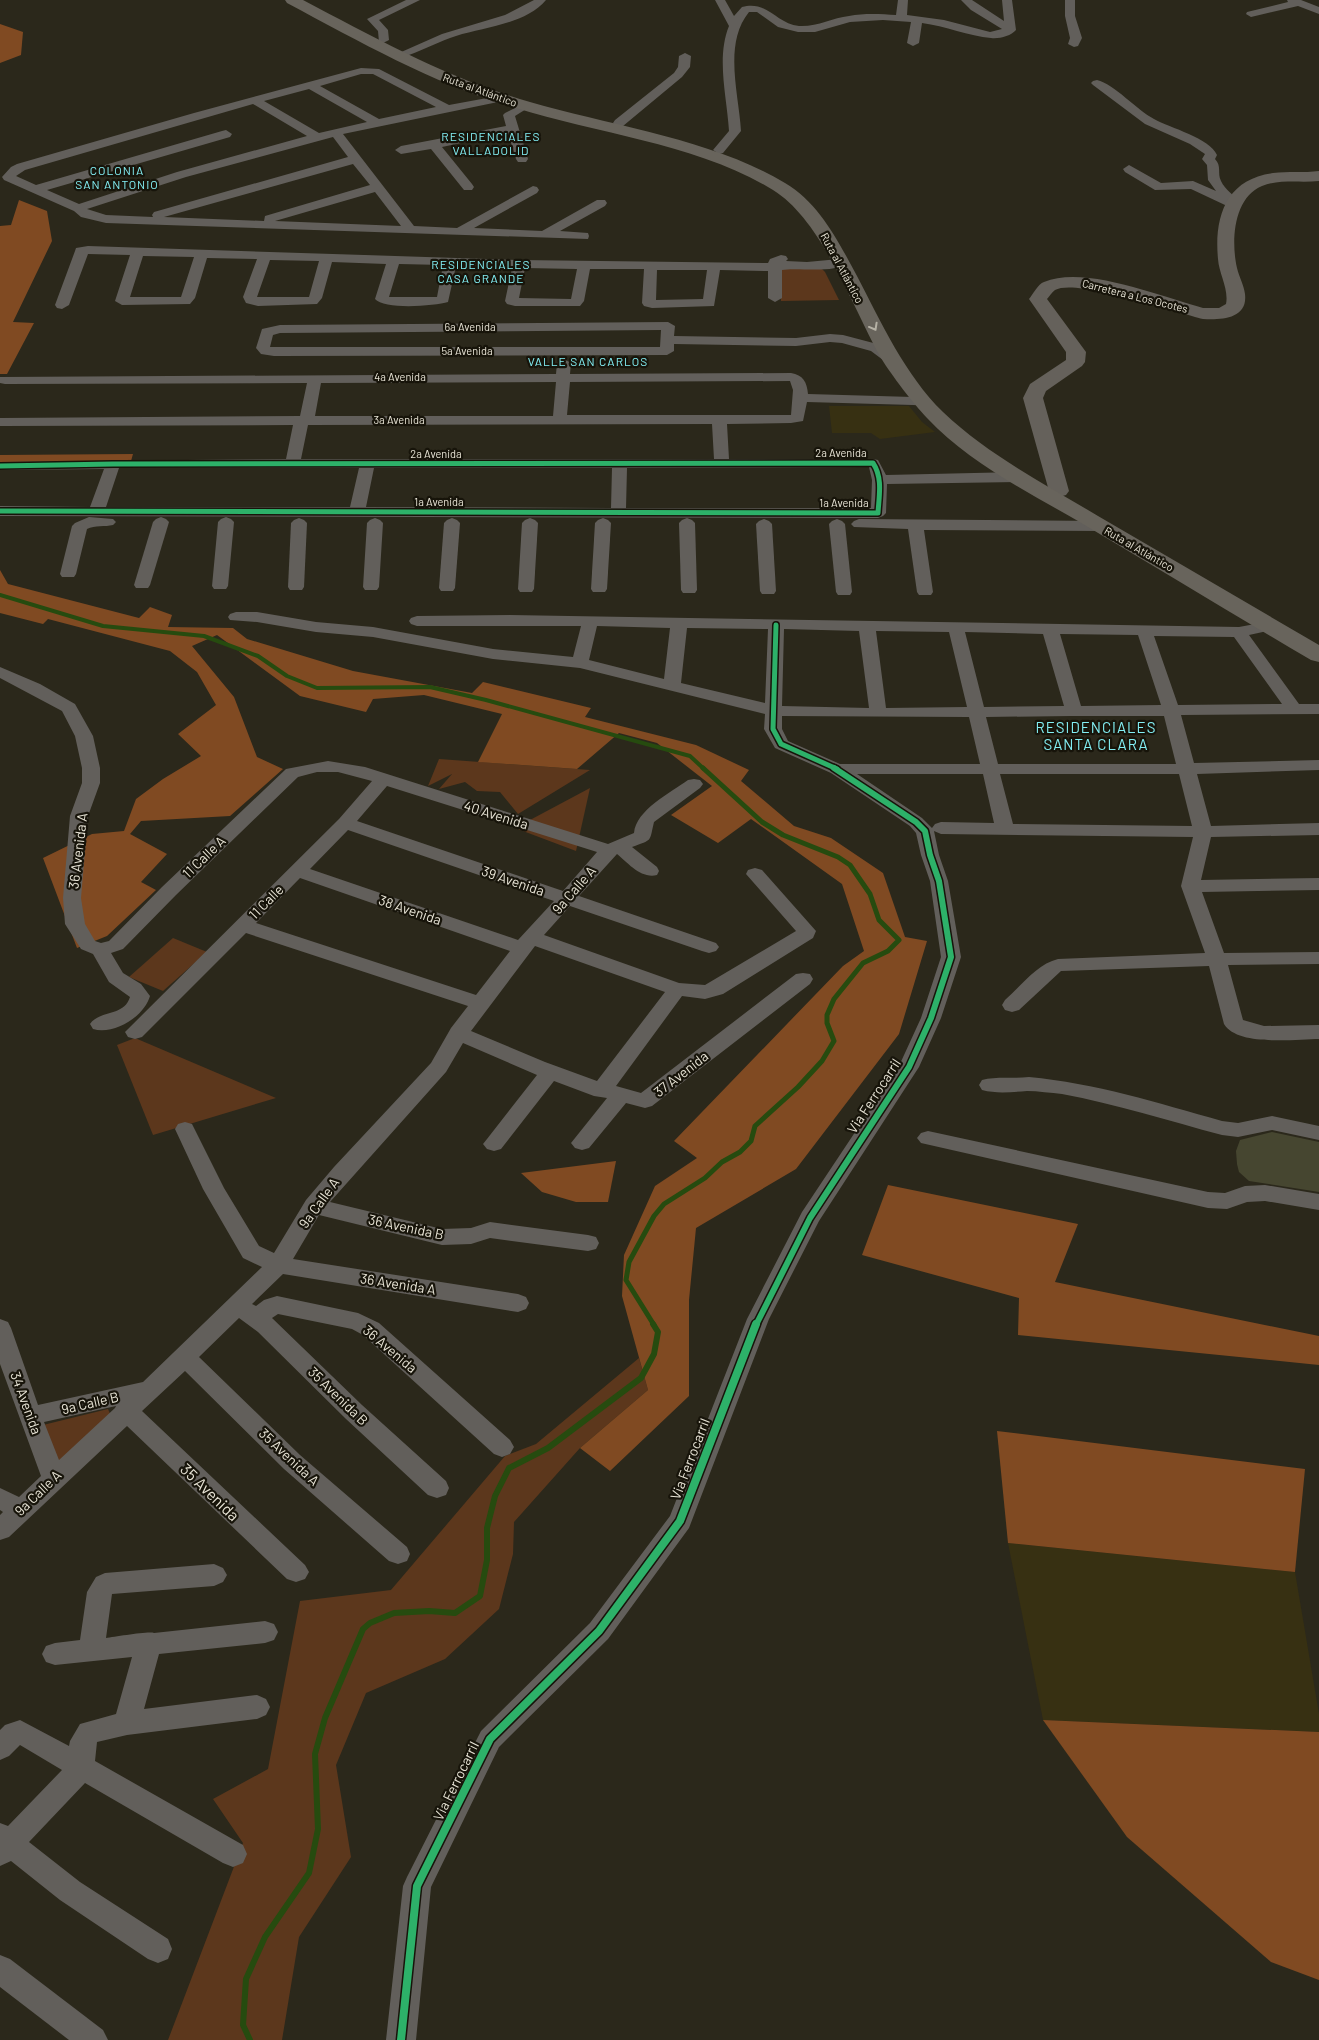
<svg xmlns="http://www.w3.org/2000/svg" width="1319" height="2040" viewBox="0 0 1319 2040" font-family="Barlow,sans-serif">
<rect width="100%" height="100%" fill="#2b281b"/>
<g fill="#373012">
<path d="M829,406H909L922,422L935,432L880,439L871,433H832Z"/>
<path d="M1008,1543L1295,1572L1319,1714V1732L1043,1720Z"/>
</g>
<g fill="#5c371c">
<path d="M779,267L822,269L825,272L839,300L781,301Z"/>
<path d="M439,759L590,770L518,814L500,792L477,791L465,782L439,789L452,774L428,786Z"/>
<path d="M590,788L576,851L515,828Z"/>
<path d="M173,938L207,952L163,991L129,977Z"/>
<path d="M135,1038L276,1098L153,1135L117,1045Z"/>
<path d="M639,1358L648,1390L580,1448L514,1522L513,1554L499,1609L445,1659L366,1693L336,1765L351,1857L299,1937L282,2040H168L243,1843L213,1799L268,1769L300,1601L391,1590L505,1456L536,1444Z"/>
<path d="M108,1409L112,1418L60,1465L43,1425Z"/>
</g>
<g fill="#804a22">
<path d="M0,24L23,32L21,55L0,63Z"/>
<path d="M19,200L47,211L52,241L13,322L34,323L7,374H0V226L11,225Z"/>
<path d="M133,454L131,461L0,465V455Z"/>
<path d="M0,570L8,584L139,618L150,607L172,615L168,627L233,628L247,639L353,671L472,693L483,682L591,708L585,717L696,745L749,770L741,781L794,826L831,838L883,873L905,937L927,941L899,1034L796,1169L696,1228L689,1300V1396L610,1471L580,1448L648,1390L622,1296L624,1255L655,1186L697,1158L674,1141L843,966L864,951L842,884L751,819L718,843L671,815L712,786L657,743L619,733L577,769L478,762L502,714L424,695L373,699L366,712L300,696L217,635L192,646L234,697L257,757L283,769L230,816L141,821L130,834L167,854L141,882L156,890L107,936L77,948L43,858L92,834L124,831L136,799L163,779L201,756L178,734L216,705L197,672L170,651L48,619L43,624L0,613Z"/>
<path d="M616,1161L608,1202H576L542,1192L521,1173Z"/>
<path d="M888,1185L1078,1224L1055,1282L1319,1336V1365L1018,1335L1019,1298L862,1255Z"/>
<path d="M997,1431L1305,1469L1295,1572L1008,1543Z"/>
<path d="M1043,1720L1319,1732V1980L1271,1962L1127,1837Z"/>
</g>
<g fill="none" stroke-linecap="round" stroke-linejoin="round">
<path stroke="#264b0f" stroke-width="4" d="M0,595L103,626L204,636L258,656L287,676L317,688L430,687L486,700L690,756L704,769"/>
<path stroke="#264b0f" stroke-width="5" d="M654,1325L626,1280L629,1262L654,1216L664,1204L705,1178L722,1162L740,1152L751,1141L755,1126L798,1087L822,1061L834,1041L827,1023V1015L834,999L863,963L888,951L899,940L879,920L870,894L850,865L838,857L783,835L762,822L703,768"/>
<path stroke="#264b0f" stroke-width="6" d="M250,2040L243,2025L246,1979L265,1937L309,1873L318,1829L315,1754L325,1718L363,1629L370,1623L394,1613L429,1611L455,1613L480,1596L487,1560V1528L495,1496L509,1468L548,1448L641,1378L654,1354L658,1332L653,1324"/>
</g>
<path fill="#464630" d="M1272,1132L1319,1142V1192L1249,1181L1239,1172L1237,1164L1236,1151L1240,1140Z"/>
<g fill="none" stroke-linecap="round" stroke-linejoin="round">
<g fill="#625f5b" fill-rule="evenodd">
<path d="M406,0H420L379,20L388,30L389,40L383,43L379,42L378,31L367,19Z"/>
<path d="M534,0H546C526,24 485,27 456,36C440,41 425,49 409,55L405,56L399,53L442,34L505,15Z"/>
<path d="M715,0H725L734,16L742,7C768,0 776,24 799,26C817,27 832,18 849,16C864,13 881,14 896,15L898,0H908L907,15L944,20L990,32L1002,29L971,10L961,0H972L1004,21L1002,0H1012L1016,30C1011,36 999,39 991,38C969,36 945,26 922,23L919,43L913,46L907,43L911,22L883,20L850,22L815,32H798L778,27L757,12H749C723,44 739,94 741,131L723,153L719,154L713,150L729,131C727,97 716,58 729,26Z"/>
<path d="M1065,0H1075V16L1082,38L1078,46L1074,47L1068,44L1070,38L1065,16Z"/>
<path d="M1287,0H1301L1319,7V14L1298,6L1251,17L1246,14L1247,12L1288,2Z"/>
<path d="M685,53L691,56L690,67L682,77L623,126H615L613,123L615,120L674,73L678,67L679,56Z"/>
<path d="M361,68L379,69L449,105L498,96L504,99L498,102L343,134L414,226L457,228L533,186L537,187L539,190L537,193L474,228L542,231L597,200H605L607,203L605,206L560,231L588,233L589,236L588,239L106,223L81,217L74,211L4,180L2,177L11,167L17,164L194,113ZM361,74H373L436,107L379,119L320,86ZM309,89L367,122L319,133L264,101ZM253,104L307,136L177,172L79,204L47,190L230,137L232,134L226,130L222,131L36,185L16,176L25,170ZM333,137L348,157L154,212L152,215L153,217L106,215L87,209L186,177ZM353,164L370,185L265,216L264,221L164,217ZM375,192L401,226L275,221Z"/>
<path d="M1097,80C1114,84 1137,110 1154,119C1170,128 1210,138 1217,155L1215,159C1222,166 1217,173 1221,181C1225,190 1234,195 1240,202L1238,205H1225L1191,189L1155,190L1125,172L1123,169L1129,165L1161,183L1193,181L1216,191L1208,180L1207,165L1202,159L1205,154L1190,144L1145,124L1093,85L1091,83L1093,81Z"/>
<path d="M525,103L529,104L531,106L515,116L528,159L526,162H518L516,159L508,133L442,147L472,184L474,187L472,190H464L431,149L401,154L395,150L401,146L506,126L503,115L505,113Z"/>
<path d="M88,246L519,260L768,263L770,259L781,255L786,256L788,259L786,261L807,262L839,259L846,263C836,274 796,267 782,270V298L775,302L768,298V271L720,270L714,306L652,308L644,306L642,303L644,269H590L584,301L580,306H515L507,304L505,301L512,268L456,266L448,302C435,306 384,310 375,299L386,264L332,262L322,298L317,304L258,306L246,303L243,297L257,259L207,258L195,298L190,304L122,305L115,301L130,255L88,254L69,305L62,309L57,308L55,305L75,251L76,248ZM143,256L194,257L181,297H130ZM270,260L319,261L309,297H257ZM399,264L443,265L437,297H389ZM525,268L577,269L571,299L519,298ZM657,270H707L703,299L656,300Z"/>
<path d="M668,322L675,326L674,336L796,338L830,334L843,335L881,345L899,360L897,363H887L871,351L842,343L830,342L796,346L674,344V351L667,355L274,356L261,354L256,348L262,329L280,325ZM661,330L660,347H270L273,335L280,333Z"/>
<path d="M564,359L571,363L570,374L791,373C803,375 807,382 808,394L913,397L929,400L931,403L929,406L913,405L807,402L803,421L791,423L727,424L729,459H873L878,460L886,475L1018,472L1023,474L1026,477L1023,480L1018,482L887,484L886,513L883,516L878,518L0,516V506L90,507L104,469L0,470V462L286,459L293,425L0,426V418L300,416L307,383L5,384L0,383V377L556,374L557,363ZM790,381L793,390L791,415H567L570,382ZM556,382L553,416H315L321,383ZM712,424L714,459H301L308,425ZM869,467L872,480L871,508H626L627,468ZM119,468H359L350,507H106ZM374,468H612L611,508L366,507Z"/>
<path d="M89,517L113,519L116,522L113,525C105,527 95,525 87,529L76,574L74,577H62L60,574L72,526L75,523Z"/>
<path d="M161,517L166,519L169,522L150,585L148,588H136L134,585L153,522L156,519Z"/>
<path d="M226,517L231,519L234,522L228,586L226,589H214L212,586L218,522L221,519Z"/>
<path d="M299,518L304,520L307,523L304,587L302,590H290L288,587L291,523L294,520Z"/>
<path d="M375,518L380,520L383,523L379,587L377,590H365L363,587L367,523L370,520Z"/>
<path d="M452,518L457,520L460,523L455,588L453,591H441L439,588L444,523L447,520Z"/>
<path d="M530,518L535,520L538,523L534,589L532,592H520L518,589L522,523L525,520Z"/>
<path d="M603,518L608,520L611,523L607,589L605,592H593L591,589L595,523L598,520Z"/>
<path d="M687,518L692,520L695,523L697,590L695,593H683L681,590L679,523L682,520Z"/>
<path d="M764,519L769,521L772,524L776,591L774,594H762L760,591L756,524L759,521Z"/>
<path d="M837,519L842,521L845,524L852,592L850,595H838L836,592L829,524L832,521Z"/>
<path d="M859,519L1100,521L1105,523L1108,526L1105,529L1100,531L924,530L933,592L931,595H919L917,592L908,529L854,527L851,524L854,521Z"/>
<path d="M236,612H257L316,622L373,627L493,649L573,657L581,626H417L411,624L409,621L411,618L417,616L510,615L1239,627L1271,621L1277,623L1279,626L1277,629L1249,635L1299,704H1319V714L1181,715L1194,763L1319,760V770L1197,774L1211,826L1319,823V835L1211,837L1201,880L1319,878V890L1202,892L1224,953L1319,952V964L1228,965L1243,1020L1264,1026L1319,1025V1039C1296,1039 1238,1047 1224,1024L1209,966L1061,971L1019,1010L1012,1012L1005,1010L1002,1005L1005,1000C1021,986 1037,964 1058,959L1205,953L1181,886L1193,837L941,834L934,831L939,855L948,881L961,957L941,1018L919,1067L819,1221L769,1319L689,1528L608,1639L499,1747L431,1887L416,2040H386L403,1886L407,1877L481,1731L590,1623L670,1516L747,1319L802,1212L899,1066L921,1018L941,957L930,881L921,855L916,833L910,826L831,773L775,748L764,729L765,714L580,668L493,659L373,637L316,632L257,622L230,620L228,617L230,614ZM597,626L670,628L664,679L589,660ZM687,628L768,629L765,703L681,683ZM784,629L859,631L869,708L782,706ZM876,631L949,632L967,707L886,708ZM965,632L1043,634L1064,706L984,707ZM1060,634L1138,635L1161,705L1081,706ZM1154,636L1234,637L1282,704L1178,705ZM782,716L969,717L980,764H840L788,741L782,729ZM1071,716H1164L1176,764H998L986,717ZM857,774H983L994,823L941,822L935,824L932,828L922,818ZM1000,774H1179L1192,826L1013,824Z"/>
<path d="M0,667L40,684L75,704L93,736L100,768V783L88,816L81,898L85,924L95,941L101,943L109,941L162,887L286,769L328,761L365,767L608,844L634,833C636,810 670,793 688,780L694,779L700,780L703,784L700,788L654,822C649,843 653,839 632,847L657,867L659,871L657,875C641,879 628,863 617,854L579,896L716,943L719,947L716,951L709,953L702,951L570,906L544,935L679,983L705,985L796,931L746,874L748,870L755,868L762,870L816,931L813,938L723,994L705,999L682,996L616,1086L641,1093L796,974L803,973L810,974L813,979L810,984L652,1106L645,1108L626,1103L589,1148L582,1150L575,1148L571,1143L607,1098L594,1096L554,1081L501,1149L494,1151L487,1149L483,1144L487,1139L537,1075L463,1043L446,1072L330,1202L442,1229L471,1228L490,1222L588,1235L596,1237L599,1243L596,1249L588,1251L490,1238L471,1244L442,1245L319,1215L293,1259L518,1294L526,1297L529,1303L526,1309L518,1312L283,1274L252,1304L256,1306L264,1300L277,1296L358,1313L379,1323L510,1440L514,1447L510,1454L502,1457L494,1454L363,1335L352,1329L278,1314L272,1318L362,1405L446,1481L449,1488L446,1495L437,1498L428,1495L346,1419L258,1332L239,1318L199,1357L300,1455L407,1547L410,1554L407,1561L398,1564L389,1561L284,1469L185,1371L142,1411L305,1565L309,1572L305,1579L296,1582L287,1579L127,1426L9,1537L0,1540V1515L3,1512L0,1510V1488L19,1497L41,1476L0,1364V1319L8,1322L11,1328L38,1405L143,1382L262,1267L243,1258L203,1189L175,1129L178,1124L185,1122L192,1124L224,1188L259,1246L274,1253L306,1200L334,1167L431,1063L451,1028L468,1006L246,933L142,1037L135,1039L128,1037L125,1032L339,819L372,781L338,772H317L298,777L176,895L123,949L111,953L123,973L141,984L150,996C144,1017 114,1035 93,1029L90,1024C99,1010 124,1017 130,997L109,982L93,954L81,949L65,924L63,898L70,816L82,783V768L75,736L62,711L0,678ZM387,786L597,852L563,891L357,821ZM348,830L554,901L518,940L310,869ZM300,878L510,951L476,995L256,923ZM535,946L665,992L597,1081L545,1062L471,1031ZM116,1406L115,1408L59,1460L44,1422Z"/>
<path d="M1029,1077C1095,1083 1158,1103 1222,1121L1238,1123L1272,1116L1319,1126V1140L1272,1130L1238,1137L1222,1135C1169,1121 1116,1104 1062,1094C1051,1093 1038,1091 1027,1091C1012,1092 997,1094 982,1090L979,1085L982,1080C996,1076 1014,1079 1029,1077Z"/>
<path d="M928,1131L1208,1192L1225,1193L1245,1186L1265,1185L1319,1194V1210L1265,1201L1247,1202L1227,1209L1208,1208L921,1143L917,1138L921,1133Z"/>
<path d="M214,1564L223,1568L227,1575L223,1582L214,1586L112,1594L106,1638C115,1637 148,1631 154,1633L265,1621L274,1624L278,1632L274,1640L265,1643L159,1654L144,1709L257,1695L266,1699L270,1707L266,1715L257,1719L127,1735L97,1742L95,1761L243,1845L247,1854L243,1863L233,1867L223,1863L85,1783L29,1842L80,1882L168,1939L172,1949L168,1959L158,1963L148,1959L60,1900L11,1861L0,1866V1823L8,1826L62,1770L20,1745L9,1756L0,1760V1730L5,1725L20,1720L69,1746L70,1741L80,1724L116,1714L132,1657L55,1665L46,1662L42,1654L46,1646L55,1643L80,1640L87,1592L96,1577L105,1573Z"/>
<path d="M0,1955L10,1959L103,2030L108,2040H69L0,1987Z"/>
</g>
<path fill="#65615b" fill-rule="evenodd" d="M1319,171V181C1301,183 1279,179 1262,186C1233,198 1231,242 1237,268C1239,277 1244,285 1245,294C1248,319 1221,320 1203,319C1176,312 1076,278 1055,290C1052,292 1049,297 1047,299L1086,352L1085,362L1082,366L1046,391L1043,398L1069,491L1066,495L1059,497L1052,495L1049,491L1023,398L1030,384L1066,360V352L1029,299C1033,294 1038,284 1044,282C1085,265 1161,297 1203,308H1219L1226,304C1229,289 1219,274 1218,259C1214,217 1226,179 1273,173C1288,171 1304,173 1319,171Z"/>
<path fill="#68645c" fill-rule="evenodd" d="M285,0H303C377,39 449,79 530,102C612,126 712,139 785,183C820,204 838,241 857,276C881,322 905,375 943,412C988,455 1045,484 1098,516C1172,559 1245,602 1319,645V662L1311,660C1233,614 1155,567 1078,521C1026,491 968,462 927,418C913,403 892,376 881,358C852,307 823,221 773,190C698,144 599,134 516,108C434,84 362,43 287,3Z"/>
<g stroke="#17140a" stroke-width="8">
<g id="cycleway-far2">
<path d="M0,466L113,464L873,463C883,478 879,496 878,513L0,511"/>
<path d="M776,625L773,729L781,744L837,769"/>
</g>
</g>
<g stroke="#17140a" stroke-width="9">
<path id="cycleway-far1" d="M756,1325L810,1218L909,1067L931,1018L951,957L939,881L930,855L925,831L916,822L834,768"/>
</g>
<g stroke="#17140a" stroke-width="11">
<path id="cycleway" d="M401,2040L417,1886L490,1739L599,1631L680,1521L756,1324"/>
</g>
<use href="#cycleway-far2" stroke="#2db169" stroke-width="5"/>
<use href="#cycleway-far1" stroke="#2db169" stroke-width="6"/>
<use href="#cycleway" stroke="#2db169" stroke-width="8"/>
</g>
<defs><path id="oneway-chevron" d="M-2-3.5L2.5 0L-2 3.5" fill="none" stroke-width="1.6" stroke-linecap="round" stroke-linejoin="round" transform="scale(1.25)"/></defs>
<use stroke="#b5b1a5" href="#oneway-chevron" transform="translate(874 327) rotate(61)"/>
<g text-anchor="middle" stroke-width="4.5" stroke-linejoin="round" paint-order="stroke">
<g font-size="11" fill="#e8e4d6" stroke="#17140a">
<text transform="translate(480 90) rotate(20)" y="4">Ruta al Atlántico</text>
<text transform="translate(842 268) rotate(62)" y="4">Ruta al Atlántico</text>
<text transform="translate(1135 296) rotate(14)" y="4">Carretera a Los Ocotes</text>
<text x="470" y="331">6a Avenida</text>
<text x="467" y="355">5a Avenida</text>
<text x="400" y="381">4a Avenida</text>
<text x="399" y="424">3a Avenida</text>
<text x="841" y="457">2a Avenida</text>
<text x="436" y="458">2a Avenida</text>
<text x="439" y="506">1a Avenida</text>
<text x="844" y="507">1a Avenida</text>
<text transform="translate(1139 549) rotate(30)" y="4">Ruta al Atlántico</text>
</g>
<g font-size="12" letter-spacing="1" fill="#83eff4" stroke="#17140a">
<text x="491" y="141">RESIDENCIALES<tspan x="491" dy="14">VALLADOLID</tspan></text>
<text x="117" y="175">COLONIA<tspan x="117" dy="14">SAN ANTONIO</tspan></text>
<text x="481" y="269">RESIDENCIALES<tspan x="481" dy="14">CASA GRANDE</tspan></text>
<text x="588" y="366">VALLE SAN CARLOS</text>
</g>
<g font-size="14" fill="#e8e4d6" stroke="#17140a">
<text transform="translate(496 815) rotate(17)" y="5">40 Avenida</text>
<text transform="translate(78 851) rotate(-83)" y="5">36 Avenida A</text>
<text transform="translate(204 857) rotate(-44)" y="5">11 Calle A</text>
<text transform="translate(513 881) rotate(19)" y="5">39 Avenida</text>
<text transform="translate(574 890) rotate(-49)" y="5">9a Calle A</text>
<text transform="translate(266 902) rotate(-45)" y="5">11 Calle</text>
<text transform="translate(410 910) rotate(19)" y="5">38 Avenida</text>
<text transform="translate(681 1074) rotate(-38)" y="5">37 Avenida</text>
<text transform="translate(874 1096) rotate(-57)" y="5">Via Ferrocarril</text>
<text transform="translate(319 1203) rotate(-54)" y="5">9a Calle A</text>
<text transform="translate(406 1227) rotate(12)" y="5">36 Avenida B</text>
<text transform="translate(398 1284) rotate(9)" y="5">36 Avenida A</text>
<text transform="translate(390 1349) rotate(40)" y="5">36 Avenida</text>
<text transform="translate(338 1396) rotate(44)" y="5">35 Avenida B</text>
<text transform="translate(26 1403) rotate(70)" y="5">34 Avenida</text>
<text transform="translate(90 1403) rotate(-13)" y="5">9a Calle B</text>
<text transform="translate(289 1457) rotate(43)" y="5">35 Avenida A</text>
<text transform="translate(690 1459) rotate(-69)" y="5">Via Ferrocarril</text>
<text transform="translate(38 1493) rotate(-44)" y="5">9a Calle A</text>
<text transform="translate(456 1781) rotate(-64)" y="5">Via Ferrocarril</text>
</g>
<g font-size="15" letter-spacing="1" fill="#83eff4" stroke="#17140a">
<text x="1096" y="733">RESIDENCIALES<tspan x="1096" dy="17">SANTA CLARA</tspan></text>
</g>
<g font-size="16" fill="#e8e4d6" stroke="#17140a">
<text transform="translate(210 1492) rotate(44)" y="6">35 Avenida</text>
</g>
</g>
</svg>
